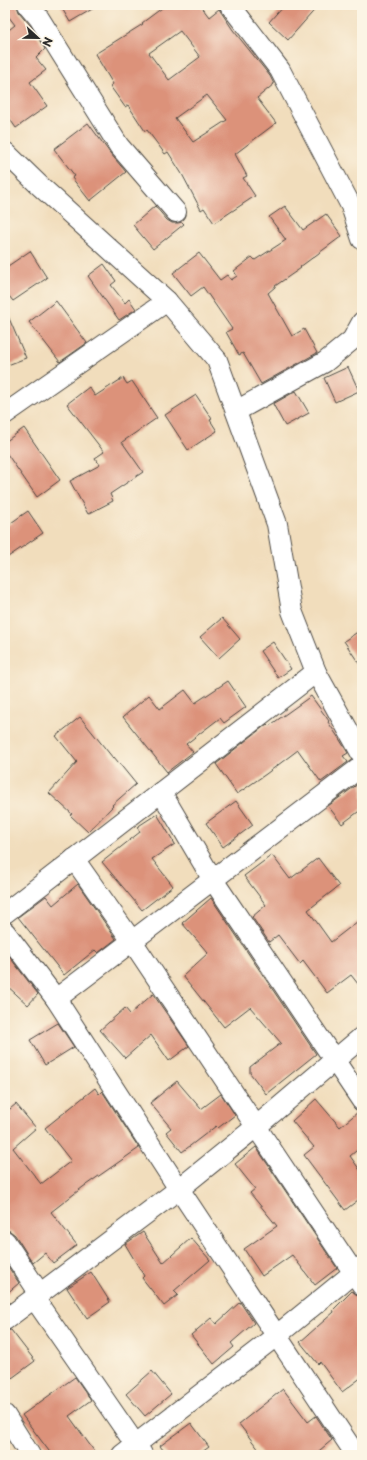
<svg xmlns="http://www.w3.org/2000/svg" width="367" height="1460" viewBox="0 0 367 1460" font-family="'Playpen Sans',sans-serif">
<rect width="100%" height="100%" fill="#fcf5e5"/>
<filter id="ink" filterUnits="userSpaceOnUse"><feTurbulence type="fractalNoise" baseFrequency=".025" numOctaves="2"/><feDisplacementMap in="SourceGraphic" scale="8" xChannelSelector="R" yChannelSelector="G"/><feConvolveMatrix kernelMatrix="1 2 1 2 8 2 1 2 1" color-interpolation-filters="sRGB"/></filter>
<filter id="wash" filterUnits="userSpaceOnUse"><feTurbulence type="fractalNoise" baseFrequency=".012" numOctaves="4" result="noise"/><feDisplacementMap in="SourceGraphic" scale="16" xChannelSelector="R" yChannelSelector="G"/><feGaussianBlur stdDeviation="0.9" result="paint"/><feColorMatrix in="noise" values="0 0 0 0 0 0 0 0 0 0 0 0 0 0 0 0 0 1.4 0 .05"/><feComposite in="paint" operator="in"/></filter>
<g filter="url(#wash)">
<rect width="100%" height="100%" fill="#f1ddbc"/>
<g id="blocks">
<g fill="#dc927a" fill-rule="evenodd">
<path d="M5,5H17L19,12L30,25L45,49L36,58L46,70L30,82L47,106L16,128L5,112V33L15,25L5,12Z"/>
<path d="M60,5H99L70,22Z"/>
<path d="M166,5H200L209,17L219,9L233,30L270,76L274,84L257,98L276,123L235,154L247,176L243,178L255,196L214,223L204,208L201,210L182,174L168,152L165,154L147,130L145,131L128,105L125,107L110,86L113,84L95,54L143,24L142,23ZM180,31L200,57L169,80L149,53ZM207,95L227,120L193,142L175,118Z"/>
<path d="M284,5H319L288,40L269,22Z"/>
<path d="M88,123L110,153L126,172L90,201L72,178L75,176L54,149Z"/>
<path d="M155,206L167,220L172,223H178L182,222L184,224L153,249L133,225Z"/>
<path d="M285,206L303,230L326,214L342,236L300,267L301,268L275,286V287L268,293L292,336L304,329L317,353L261,384L243,353L239,355L226,332L232,329L203,287L191,296L173,273L199,253L220,280L227,275L231,280L237,276L234,271L252,257L255,260L286,240L269,217Z"/>
<path d="M30,251L47,278L13,301L5,291V268Z"/>
<path d="M104,264L116,281L111,285L125,303L129,299L136,309L119,320L88,276Z"/>
<path d="M56,301L87,343L60,362L29,322Z"/>
<path d="M5,309L26,358L5,366Z"/>
<path d="M348,367L359,391L335,402L324,378Z"/>
<path d="M123,378L127,384L132,381L157,418L122,442L143,472L110,494L113,501L88,514L70,481L100,465L95,458L104,452L67,404L89,387L95,396Z"/>
<path d="M296,391L309,413L285,426L273,404Z"/>
<path d="M196,395L212,419L210,420L217,431L188,450L165,415Z"/>
<path d="M24,428L60,480L37,497L5,451V442Z"/>
<path d="M28,511L43,533L5,559V527Z"/>
<path d="M222,618L240,639L219,658L200,637Z"/>
<path d="M362,629V668L344,641Z"/>
<path d="M273,642L291,669L278,678L260,651Z"/>
<path d="M228,681L246,707L224,723L220,718L186,744L193,752L167,772L123,717L149,695L160,709L185,690L195,703Z"/>
<path d="M311,696L329,721L328,722L340,740L348,753L343,756L348,762L321,782L298,750L266,774L237,794L216,764L267,724L269,726Z"/>
<path d="M80,717L113,758L114,757L136,784L112,805L113,806L88,832L70,815L72,814L49,793L77,762L56,736Z"/>
<path d="M362,781V809L342,824L328,806Z"/>
<path d="M236,801L253,825L223,847L206,823Z"/>
<path d="M157,814L175,844L152,859L173,886L142,910L102,862L140,832L137,827Z"/>
<path d="M272,855L290,879L318,858L339,886L308,910L331,942L362,918V989L351,975L327,993L303,961L300,964L278,935L269,942L252,917L266,905L244,876Z"/>
<path d="M78,884L116,939L98,953L95,950L64,975L18,917L46,896L53,905Z"/>
<path d="M211,898L316,1054L266,1094L250,1073V1067L281,1043L250,1007L224,1027L183,976L208,953L182,923Z"/>
<path d="M5,951L38,994L28,1005L5,984Z"/>
<path d="M153,994L189,1046L169,1061L151,1035L125,1058L100,1030L125,1008L130,1014Z"/>
<path d="M58,1023L74,1047L45,1065L30,1040Z"/>
<path d="M177,1081L201,1109L221,1094L235,1115L218,1128L216,1126L182,1152L166,1132L171,1128L150,1103Z"/>
<path d="M95,1088L99,1094L102,1091L139,1148L83,1187L51,1212L77,1245L53,1263L45,1253L33,1263L15,1235L10,1231L5,1230V1113L16,1104L36,1128L13,1148L41,1184L71,1161L45,1128Z"/>
<path d="M316,1099L340,1127L358,1112H362V1146L350,1156L362,1173V1197L345,1210L304,1155L314,1147L292,1121Z"/>
<path d="M256,1147L337,1268L315,1285L292,1255L262,1276L244,1249L277,1226L250,1193L255,1189L235,1164Z"/>
<path d="M143,1232L163,1263L191,1238L210,1260L174,1291L178,1295L164,1306L142,1278L144,1276L125,1244Z"/>
<path d="M5,1262L19,1283L5,1295Z"/>
<path d="M91,1272L110,1302L87,1318L67,1288Z"/>
<path d="M352,1291L357,1295L362,1296V1377L342,1392L320,1362L318,1364L300,1342L334,1312L333,1310Z"/>
<path d="M240,1302L254,1323L231,1343L234,1347L214,1364L191,1335L211,1318L216,1324Z"/>
<path d="M11,1330L35,1361L12,1378L5,1368V1331Z"/>
<path d="M152,1371L171,1394L145,1416L126,1394Z"/>
<path d="M75,1377L91,1400L69,1416L97,1455H52L22,1415Z"/>
<path d="M283,1389L308,1422L316,1416L332,1440L314,1455H263L239,1424Z"/>
<path d="M191,1423L209,1447L198,1455H167L160,1446Z"/>
</g>
</g>
</g>
<g filter="url(#ink)">
<use href="#blocks" fill-opacity="0" stroke="#494641" stroke-width="1"/>
<g fill="none" stroke-linecap="round" stroke-linejoin="round">
<g stroke="#494641" stroke-width="22">
<g id="minor">
<path d="M28,5L39,18L119,146L176,212"/>
<path d="M230,5L280,70L351,206L362,239"/>
<path d="M5,152L39,185L167,301L217,360L277,524L292,611L316,672L362,755"/>
<path d="M236,411L325,362L352,340L362,322"/>
<path d="M5,414L167,301"/>
<path d="M161,792L213,880L362,1101"/>
<path d="M74,859L132,941L362,1285"/>
<path d="M5,913L316,672"/>
<path d="M5,932L56,999L179,1189L356,1455"/>
<path d="M56,999L362,766"/>
<path d="M5,1241L40,1294"/>
<path d="M34,1298L142,1454"/>
<path d="M5,1320L179,1189L257,1126L362,1037"/>
<path d="M5,1415L30,1455"/>
<path d="M122,1455L276,1336L362,1266"/>
</g>
</g>
<use href="#minor" stroke="#fff" stroke-width="20"/>
</g>
</g>
<rect width="367" height="1460" fill="none" stroke="#fcf5e5" stroke-width="20"/>
<g transform="translate(38 38) rotate(112)" stroke="#fcf5e5" stroke-width="3" paint-order="stroke">
<path d="M0-3L7 15L0 10L-7 15Z" fill="#2b2b2b"/>
<text y="-6" font-size="11" font-weight="bold" text-anchor="middle" fill="#2b2b2b">N</text>
</g>
</svg>
